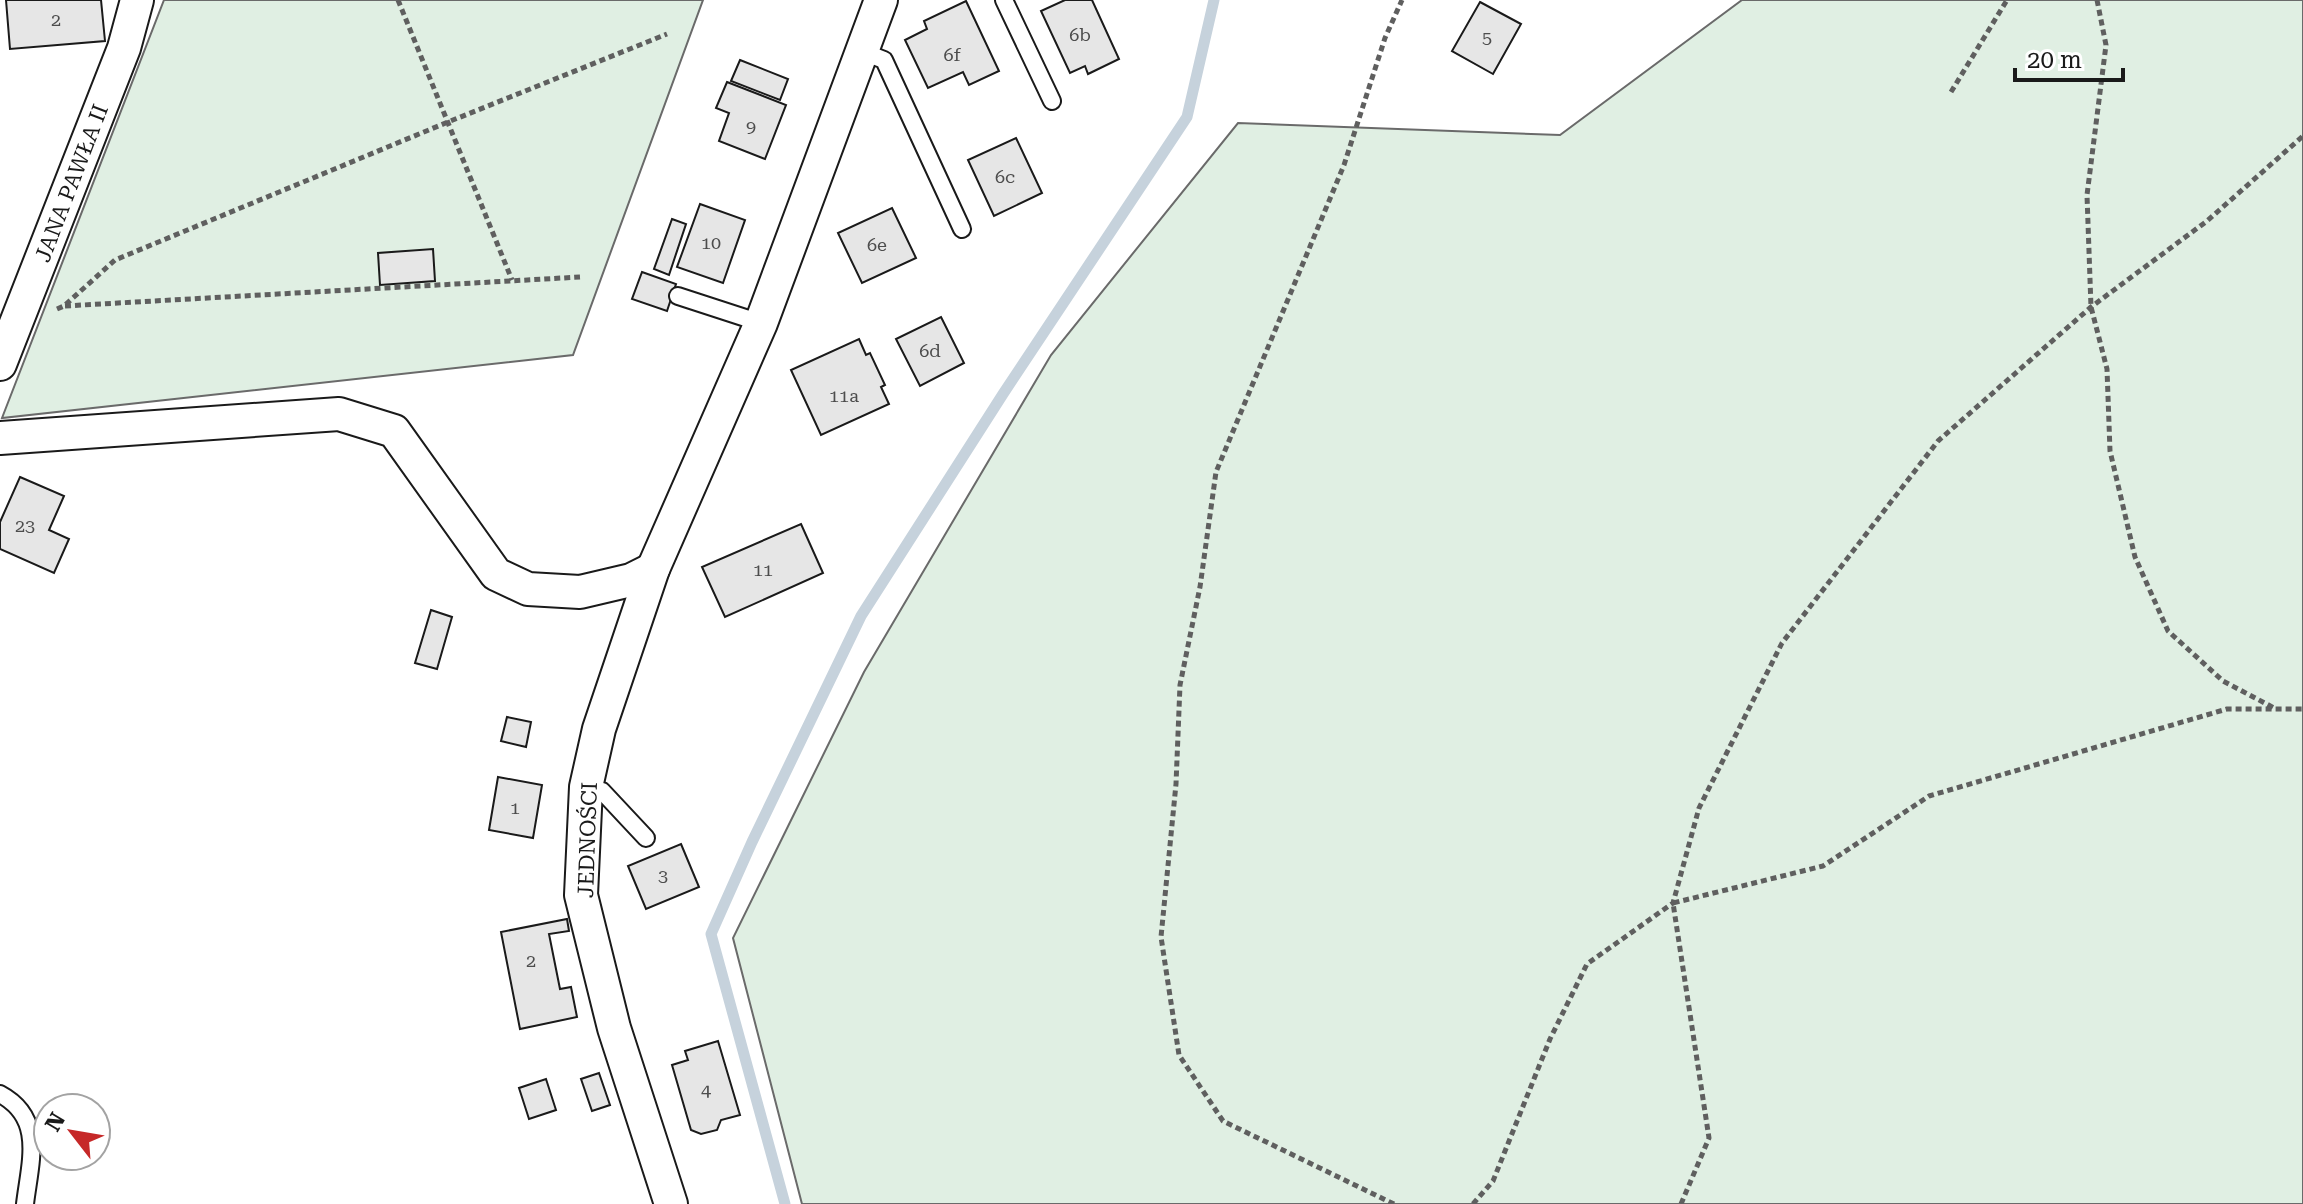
<svg xmlns="http://www.w3.org/2000/svg" width="2303" height="1204" viewBox="0 0 2303 1204" font-family="'Roboto Serif',serif">
<rect width="100%" height="100%" fill="#fff"/>
<g fill="#e0efe3" stroke="#6a6a6a" stroke-width="2">
<path d="M164,0H703L573,355L2,418Z"/>
<path d="M1742,0H2303V1204H802L733,938L864,672L1051,355L1238,123L1560,135Z"/>
</g>
<g fill="none" stroke-linecap="round" stroke-linejoin="round">
<path stroke="#c6d2dc" stroke-width="11" d="M785,1204L711,934L752,842L861,616L1003,394L1187,117L1214,0"/>
</g>
<g fill="#e6e6e6" stroke="#1a1a1a" stroke-width="2">
<path d="M6,0H101L105,41L10,49Z"/>
<path d="M1065,0H1092L1119,59L1088,74L1085,66L1070,73L1041,11Z"/>
<path d="M966,1L999,71L969,85L963,72L928,88L905,40L927,29L924,21Z"/>
<path d="M1480,2L1521,24L1493,74L1452,51Z"/>
<path d="M740,60L788,79L780,100L731,81Z"/>
<path d="M727,82L786,105L765,159L719,141L729,113L716,108Z"/>
<path d="M1016,138L1042,193L994,216L968,160Z"/>
<path d="M700,204L745,220L723,283L677,267Z"/>
<path d="M892,208L916,258L862,283L838,233Z"/>
<path d="M672,219L686,224L669,275L654,269Z"/>
<path d="M433,249L435,281L380,285L378,253Z"/>
<path d="M642,272L676,284L667,311L632,299Z"/>
<path d="M941,317L964,363L920,386L896,339Z"/>
<path d="M859,339L866,355L870,353L885,385L881,387L889,404L821,435L791,370Z"/>
<path d="M20,477L64,496L49,530L69,539L54,573L0,549V522Z"/>
<path d="M801,524L823,573L725,617L702,567Z"/>
<path d="M431,610L452,617L437,669L415,663Z"/>
<path d="M507,717L531,722L526,747L501,741Z"/>
<path d="M498,777L542,785L533,838L489,830Z"/>
<path d="M681,844L699,887L646,909L628,866Z"/>
<path d="M567,919L569,931L549,934L560,989L571,987L577,1017L520,1029L501,932Z"/>
<path d="M718,1041L740,1115L721,1120L717,1130L701,1134L691,1130L672,1065L688,1060L685,1051Z"/>
<path d="M599,1073L610,1105L592,1111L581,1079Z"/>
<path d="M546,1079L556,1110L529,1119L519,1088Z"/>
</g>
<g fill="none" stroke-linecap="round" stroke-linejoin="round">
<g stroke="#1a1a1a" stroke-width="20">
<g id="service">
<path d="M1004,0L1052,101"/>
<path d="M861,51L884,60L962,229"/>
<path d="M678,296L761,323"/>
<path d="M586,787L602,791L646,838"/>
<path d="M0,1094C45,1118 30,1162 25,1204"/>
</g>
</g>
<g stroke="#1a1a1a" stroke-width="36">
<g id="minor">
<path d="M0,364L124,48L137,0"/>
<path d="M0,438L339,414L394,431L496,574L528,589L580,592L631,580L653,569"/>
<path d="M671,1204L614,1028L581,895L586,787L599,729L653,569L761,323L881,0"/>
</g>
</g>
<g stroke="#5f5f5f" stroke-width="5" stroke-dasharray="6 4" stroke-linecap="butt">
<path d="M398,0L512,280"/>
<path d="M2097,0L2106,45L2087,195L2091,307L2107,369L2110,451L2135,557L2168,631L2223,681L2276,709"/>
<path d="M1951,92L2007,0"/>
<path d="M65,306L580,277"/>
<path d="M57,309L64,306L115,260L448,122L667,34"/>
<path d="M1394,1204L1223,1121L1179,1055L1161,937L1176,784L1180,685L1200,587L1216,472L1344,165L1385,38L1402,0"/>
<path d="M1473,1204L1493,1181L1550,1039L1587,964L1673,903L1699,808L1782,643L1938,441L2091,307L2207,221L2303,136"/>
<path d="M1681,1204L1709,1138L1673,903L1823,866L1929,796L2227,709H2303"/>
</g>
<use href="#service" stroke="#fff" stroke-width="16"/>
<use href="#minor" stroke="#fff" stroke-width="32"/>
</g>
<g text-anchor="middle" stroke-width="6" stroke-linejoin="round" paint-order="stroke">
<g font-size="18" fill="#4d4d4d">
<text x="56" y="26">2</text>
<text x="1080" y="41">6b</text>
<text x="1487" y="44">5</text>
<text x="952" y="61">6f</text>
<text x="751" y="133">9</text>
<text x="1005" y="183">6c</text>
<text x="711" y="249">10</text>
<text x="877" y="251">6e</text>
<text x="930" y="357">6d</text>
<text x="844" y="402">11a</text>
<text x="25" y="532">23</text>
<text x="763" y="576">11</text>
<text x="515" y="814">1</text>
<text x="663" y="882">3</text>
<text x="531" y="967">2</text>
<text x="706" y="1096">4</text>
</g>
<g font-size="22" fill="#1a1a1a" stroke="#fff">
<text transform="translate(71 183) rotate(-69)" y="8">JANA PAWŁA II</text>
<text transform="translate(587 840) rotate(-88)" y="8">JEDNOŚCI</text>
</g>
</g>
<g transform="translate(72 1132) rotate(301)"><circle r="38" fill="#ffffff" stroke="#a3a3a3" stroke-width="2"/>
<path d="M0-6L14 30L0 20L-14 30Z" fill="#c62828"/>
<text y="-12" font-size="22" font-weight="bold" text-anchor="middle" fill="#1a1a1a">N</text>
</g>
<path d="M2015 68v12h108v-12" fill="none" stroke="#1a1a1a" stroke-width="4"/>
<text x="2027" y="68" font-size="24" fill="#1a1a1a" stroke="#ffffff" stroke-width="6" paint-order="stroke">20 m</text>
</svg>
